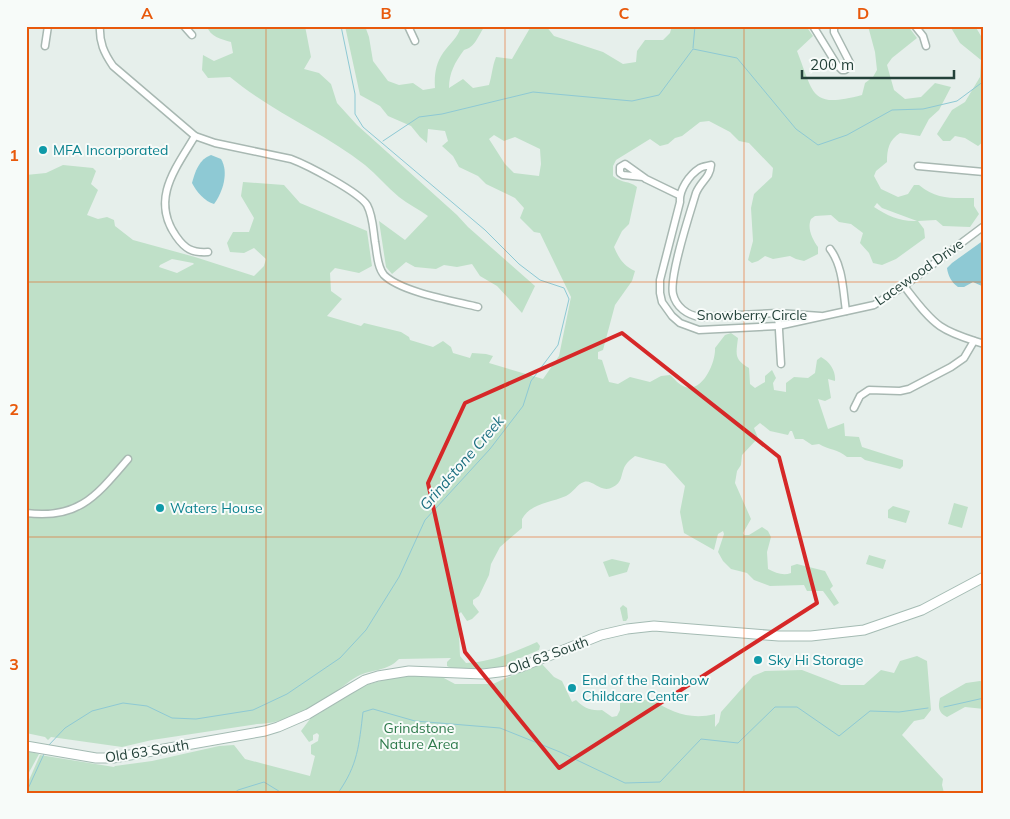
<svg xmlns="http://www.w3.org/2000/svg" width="1010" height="819" viewBox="0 0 1010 819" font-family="Mulish,sans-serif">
<rect width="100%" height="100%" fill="#e6efeb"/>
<g fill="#bfe0c8" fill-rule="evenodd">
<path d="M207,26H305L311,57L304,69L319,73L331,84L337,103L357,125L457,215L468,227L535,286L522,313L497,286L480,276L472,264L457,267L444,265L436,269L415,267L406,262L392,274L386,267L379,221L405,240L428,216C418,209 408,204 399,197C387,187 377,175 365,165C323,132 272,112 230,77L208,78L202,70L203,55L214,61L233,53L231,42C221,39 210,37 207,26Z"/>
<path d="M345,26H365L369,37L373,61L388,81L399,85L413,83L423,90L435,88C434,75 436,63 443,53C450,43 458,38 461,26H485C478,35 476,47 464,50C455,62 449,73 449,88L463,79L473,88L489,85C492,76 492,67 496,57L512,59L530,28L534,26H546L554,36L603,52L623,64L636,62L637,51L645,40H663L670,33L672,26H767L772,29L780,26H806L813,36L797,51C814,94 810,109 862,95L865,83L873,77L877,70L875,52L868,26H908L917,38L892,58L887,65L894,90L905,99L921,97L935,83L951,87L939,110L929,119L920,136L900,133C889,140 887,149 887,162L876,171L874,176L881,189L898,197L908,194L914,185H919C937,200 952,198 974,198V206L979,214L970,227L943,226L936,220L918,221L924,229L925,238L896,259L882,265L873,263L869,253L860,243L863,233L851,224L839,222L831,215L815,216L811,219C807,228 812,239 818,247V254L804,261L796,259L790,256L773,259L765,256L758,261L752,263L748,260L753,241L751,208L754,194L772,177L773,168L749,143L739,141L730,132L709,121L700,122L682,136L675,138L668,144L660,146L650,139L616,160L613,166V176C623,184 628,180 637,187L629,224L622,231L614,247C619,259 624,266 635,271L632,281L615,305L603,350L598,352V359L602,360L609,382L618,384L630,377L650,382L661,376L670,375C674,378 678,384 683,386C702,395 716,362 715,348L725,335L731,333L738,338C736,355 734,359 749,368L750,384L755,388L765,382V376L772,370L776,378L773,383L774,390L786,392V383L794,377L808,378L815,373L817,360L821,357C830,362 836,371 835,381L828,379L831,398L825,401L818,399L828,429L844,423L845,436L859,437L862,447L903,460V466L900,469L865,460L861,457H847C838,449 829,450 819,444L812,445L803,439H795L792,431H790L788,435L770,431L760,423L754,428L758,438L742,455L741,465L737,471L735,483L751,519L743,533L744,535H749L762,527L768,531L771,537L767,552L768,569C776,573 783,576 791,573V566L797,564L825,571L833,586L830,589L839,603L834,606L823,591H807L804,585L770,586L754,580L747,573L731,569L723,561L718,552L724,534L723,531L718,534L714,550L684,533L680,512L685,486L665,464L635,456C631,459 626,463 624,468C621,475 622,483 613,487C601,494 593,479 584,482C577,484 573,493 566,496C550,503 531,503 522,519V528L500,547L491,564L489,575L479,596L473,600V604L479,612L472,619L467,621L461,612L458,615L460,656L466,663C492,662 514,652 537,642L540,646L539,650L518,659L507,666L481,669L451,668L447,666V662L451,658L399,659C387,671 375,669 360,675C351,679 343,687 335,692C312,708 284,724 257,724L152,740L122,747L51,737L48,740L45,737L26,733V175L46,173L63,165L93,168L96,171L91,184L98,190L87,215L98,219L107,217L114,220L115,226L133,240L195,257L254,276L264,266L266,259L254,248L244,253L230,252L227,243L233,232H249L254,218L241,196L243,182L284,185L300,203L367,231L372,266L359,273L335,268L330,273L331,291L342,299L327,316L361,326L364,323L401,332L409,337L410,340L433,347L443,341L451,347L453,353L470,358L472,353L486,354L493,356L489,363L543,379L559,356L571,297L540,233L534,232L520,218L524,208L515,198L486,184L478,176L459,167L453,156L442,146L448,141L445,131L428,129L427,143L420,137L411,126L388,116L380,106L360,95ZM494,135L504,141L515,137L540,149L541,164L539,176L514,173L505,164L489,139ZM877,203L882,208L917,221C901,222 888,216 874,207ZM172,259L193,263L194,264L177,273L159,267L160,265Z"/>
<path d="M950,26H975L984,41V141L978,146L965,138L955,136L950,141H943L937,134L952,110L965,102L980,77L981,60L960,43Z"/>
<path d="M954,503L968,507L962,528L948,524Z"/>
<path d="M893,506L910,511L906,523L888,518V510Z"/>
<path d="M869,555L886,560L883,569L866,564Z"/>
<path d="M612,559L630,563L627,572L609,577L603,562Z"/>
<path d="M623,605L627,608L628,618L626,621H623L620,608Z"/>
<path d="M917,656L927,661L931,710L924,719L914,721L902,735L943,779L942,785L944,793H26V787L40,755L114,767L115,766L152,761L219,746L234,745L245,759L310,776L315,756L311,754V745L318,741L319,735L317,733L313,735V740L309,742L301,731L310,719L366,685L384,680L415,675L442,677L455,684H493L506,678L542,664L554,677L562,681L572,702L576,700C584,708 590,711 602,710L612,717L617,716L620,710V703L652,699C671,713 691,720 715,714V727L719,722L721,712L753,676L765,671L802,670L841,685H864L881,670L894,673L900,661Z"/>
<path d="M980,681L984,682V709L965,707L947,717C938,713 938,706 940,698L966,683Z"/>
<path d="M26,751L39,754L26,778Z"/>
</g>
<g fill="#8ec9d4">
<path d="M211,155L221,159C229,172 223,192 214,204C205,202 196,191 192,183C195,172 199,159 211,155Z"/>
<path d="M984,240V287L973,282L964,287H958C952,283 948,276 947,268L952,263Z"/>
</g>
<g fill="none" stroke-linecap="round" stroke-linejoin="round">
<g stroke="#8ec9d4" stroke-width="1">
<path d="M693,48L695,26"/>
<path d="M383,141L419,117L442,114L533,92L632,101L659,95L693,49L737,58L796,129L818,145L847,135L892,110L923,109L957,101L984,81"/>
<path d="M944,707L984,698"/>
<path d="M48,746L65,728L92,711L123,703L147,706L172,718L196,719L253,710L287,694L340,658L366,630L399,577L425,520L490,449L523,406L531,381L558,345L569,299L564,288L540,280L519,264L485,230L363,127L355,114V94L341,26"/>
<path d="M26,793L44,754"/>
<path d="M234,793L238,790L264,782L282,793"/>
<path d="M338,793C358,765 359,745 363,712L373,709L415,721L500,728L560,752L625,783L660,782L701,739L738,743L775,707H797L839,736L870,711L899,712L928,708"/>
</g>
<g stroke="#a8b8b2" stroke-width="9">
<g id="minor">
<path d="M100,26C99,42 104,53 113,66L195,136L215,143L291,159C307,165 359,192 367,205C373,216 373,229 375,242C377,252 377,267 384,275C401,292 454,301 478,307"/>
<path d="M184,26L192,35"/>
<path d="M408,26L415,41"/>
<path d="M813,26L837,65L842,70H845L850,66V63L834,32V26"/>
<path d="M915,26L923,36L926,46"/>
<path d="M45,46L48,26"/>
<path d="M195,136C176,168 150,199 176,236C185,249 192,253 208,252"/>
<path d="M918,166L984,172"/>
<path d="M643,177L623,175L620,173V167L625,164L646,179L679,195"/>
<path d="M830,249C843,266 843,291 846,311"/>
<path d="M904,286C915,300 926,316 940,326C953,335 969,339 984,344"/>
<path d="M778,313L781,364"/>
<path d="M821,316L778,313L700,317C687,315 676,307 673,294C669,276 690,213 696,193C701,181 710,178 711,165C708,166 703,166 700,168C689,175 679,190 680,202L660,280V293L662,302L672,316L680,323L699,330L778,326L874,305L904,286L984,226"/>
<path d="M854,408L860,396L869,390L900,391L909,389L951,367L964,358L974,341"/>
<path d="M26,513C79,520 97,495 128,459"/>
</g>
</g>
<g stroke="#a4bbb3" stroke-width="11">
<path id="secondary" d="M26,746L96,758H113L265,731L278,727L308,714L348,690L365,680L378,676L409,671L483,674L507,671L521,667L601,635L627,629L654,626L779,636H811L864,630L922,610L984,577"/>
</g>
<use href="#minor" stroke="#fff" stroke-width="6"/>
<use href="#secondary" stroke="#fff" stroke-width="9"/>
</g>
<path fill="none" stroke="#d62828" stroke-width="4" stroke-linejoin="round" d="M622,333L779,457L817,603L559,768L465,652L428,483L465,403Z"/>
<path fill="none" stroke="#e8590c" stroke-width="1" stroke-opacity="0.55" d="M266,26V793M505,26V793M744,26V793M26,282H984M26,537H984"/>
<g fill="#0f9aa8" stroke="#f7fbf9" stroke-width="2">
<circle cx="43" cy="150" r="5"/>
<circle cx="160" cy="508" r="5"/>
<circle cx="758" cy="660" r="5"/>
<circle cx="572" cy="688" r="5"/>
</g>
<g text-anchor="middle" stroke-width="4" stroke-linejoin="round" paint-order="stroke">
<g font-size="14" fill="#0d838f" stroke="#f7fbf9" text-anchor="start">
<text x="53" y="155">MFA Incorporated</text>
<text x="170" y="513">Waters House</text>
<text x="768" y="665">Sky Hi Storage</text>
<text x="582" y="685">End of the Rainbow<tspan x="582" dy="16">Childcare Center</tspan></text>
</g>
<g font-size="14" fill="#24423a" stroke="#f7fbf9">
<text transform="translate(919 272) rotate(-35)" y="5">Lacewood Drive</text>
<text x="752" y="320">Snowberry Circle</text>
<text transform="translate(548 655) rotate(-20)" y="5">Old 63 South</text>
<text transform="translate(147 751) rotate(-9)" y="5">Old 63 South</text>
</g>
<g font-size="14" fill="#2d7a4b" stroke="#f7fbf9">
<text x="419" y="733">Grindstone<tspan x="419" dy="16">Nature Area</tspan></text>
</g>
<g font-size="15" font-style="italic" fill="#1c6f80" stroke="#f7fbf9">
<text transform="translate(462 463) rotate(-49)" y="5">Grindstone Creek</text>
</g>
</g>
<rect width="1010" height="819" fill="none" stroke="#f7fbf9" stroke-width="55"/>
<path d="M802 70v8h152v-8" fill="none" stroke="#24423a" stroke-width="2.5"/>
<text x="810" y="70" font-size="15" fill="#24423a" stroke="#f7fbf9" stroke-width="4" paint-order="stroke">200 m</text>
<rect x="28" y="28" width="954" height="764" fill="none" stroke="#e8590c" stroke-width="2"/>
<g font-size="16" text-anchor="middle" font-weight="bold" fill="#e8590c">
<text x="147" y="19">A</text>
<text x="386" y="19">B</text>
<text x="624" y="19">C</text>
<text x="863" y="19">D</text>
<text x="14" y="161">1</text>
<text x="14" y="415">2</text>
<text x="14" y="670">3</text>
</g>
</svg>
